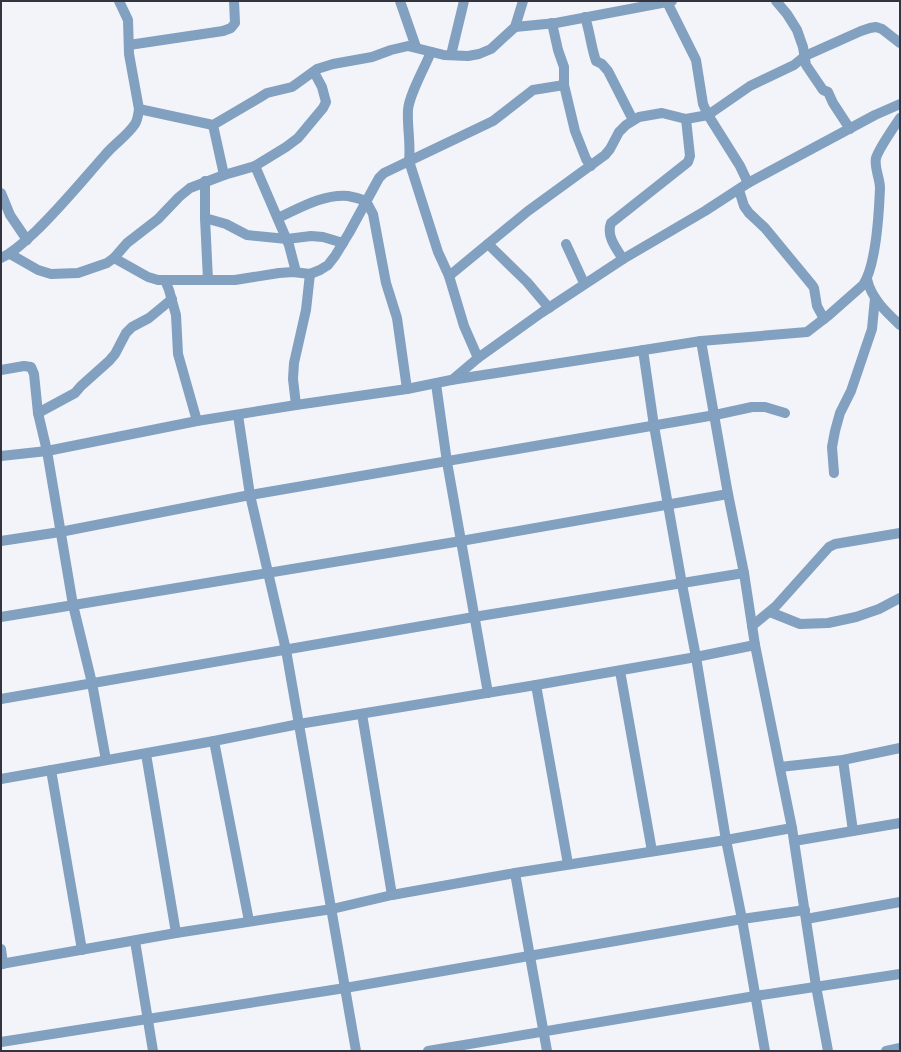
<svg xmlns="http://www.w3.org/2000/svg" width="901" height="1052" viewBox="0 0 901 1052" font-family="Helvetica,sans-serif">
<rect width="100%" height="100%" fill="#f3f3fa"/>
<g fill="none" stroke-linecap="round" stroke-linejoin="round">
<g stroke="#82a0bf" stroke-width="10">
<path d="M400,1L416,47"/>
<path d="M776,1L787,14L797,30L803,47L806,65L823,90L828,92L833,103L850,129"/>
<path d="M667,2L696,60L703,104L708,115L740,166L748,183"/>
<path d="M585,17C590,32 591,47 596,61L602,64L608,71L633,120"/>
<path d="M552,23L558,50L564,67V85L575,131L586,159L591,166"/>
<path d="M515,27L556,23L672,1"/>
<path d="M129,45L223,31L231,28L235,23L234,1"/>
<path d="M431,52C425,67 409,95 408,110C407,127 411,144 409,161L438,252L449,276L464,326L478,358"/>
<path d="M451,55L464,1"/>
<path d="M139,109L213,125L259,98L267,93L292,87L317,69L333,64L372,57L391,50L408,46L444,55L468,56L479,54L491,49L515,27L523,1"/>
<path d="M213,125L224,175"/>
<path d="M255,166L289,245L296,272"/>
<path d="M205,181V218L208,280"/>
<path d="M739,190L744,206L749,213L765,228L812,285L814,288L817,306L824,319"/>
<path d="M1,193L10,215L27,240"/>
<path d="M205,218L226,224L247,235L287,239L311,236L323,237L343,243"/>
<path d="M278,218C300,208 323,194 348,196C354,197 361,199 366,201L373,214L386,283L397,318L407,389"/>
<path d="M488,244L527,282L549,308"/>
<path d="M566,244L584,283"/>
<path d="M10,254L38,270L51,274L78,273L107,263L114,258L127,243L158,219L179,197L190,188L224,175L255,166L286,147L298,138L323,108L326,102L322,87L314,72"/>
<path d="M1,258C14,252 24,242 35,232C60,208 82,181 105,155C114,144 127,136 135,124C138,119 138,115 139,109L129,54L128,20L119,1"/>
<path d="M114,258L148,277L158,280H235L279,273L293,272L310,274L320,270L328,265L335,256L349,233L379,178L384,173L493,121L533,90L564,85"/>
<path d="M623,259C616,248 606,236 611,223L688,162L690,156L686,119"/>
<path d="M449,276L528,211L605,155L610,149L619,132L626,125L639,117L662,113L686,119L708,115L750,86L794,65L805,56L861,31L870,28L876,27L882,29L900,43"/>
<path d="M867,279C871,298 886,312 900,325"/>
<path d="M165,280L169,290L176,315L178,354L197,421"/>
<path d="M701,341L728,494L744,573L755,645L792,828L816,986L828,1051"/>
<path d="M643,350L654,426L682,584L696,657L726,840L742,919L765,1051"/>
<path d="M1,370L24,366L31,367L34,374L38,413L47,451L73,605L92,683L106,760"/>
<path d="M452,380L478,358L541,313L623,259L705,211L748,183L875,115L900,104"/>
<path d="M436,384L447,462L488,693"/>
<path d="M296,405L293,379L294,363L306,310L310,274"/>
<path d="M38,413L75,393L81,386L109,361L115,354L126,333L132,327L149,318L172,299"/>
<path d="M238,415L250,495L286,650L356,1051"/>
<path d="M1,456L47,451L197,421L296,405L407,389L451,380L625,353L701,341L807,332L829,315L863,285C876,266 879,213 880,188C880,178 874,168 876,158C879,148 894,127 900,118"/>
<path d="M834,473L832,447L835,431L840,413L851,391L872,329L875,298"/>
<path d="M1,541L60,532L250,495L715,415L752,407H765L785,413"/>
<path d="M770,612L800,624L828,623L856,617L879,609L900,598"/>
<path d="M1,617L461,541L728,494"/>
<path d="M752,626L776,606L829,547L835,544L900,533"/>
<path d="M620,671L652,851"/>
<path d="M536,685L568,864"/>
<path d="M1,699L474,617L744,573"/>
<path d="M362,714L392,895"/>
<path d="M214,741L249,921"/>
<path d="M146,754L176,933"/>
<path d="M843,760L853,831"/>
<path d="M780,767L843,760L900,748"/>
<path d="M51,770L82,950"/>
<path d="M1,779L214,741L299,724L536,685L696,657L755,645"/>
<path d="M794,841L900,823"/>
<path d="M515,873L547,1051"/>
<path d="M806,919L900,902"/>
<path d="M135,941L153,1051"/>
<path d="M1,949L3,964"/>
<path d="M1,964L176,933L332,909L392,895L515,873L726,840L792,828"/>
<path d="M1,1042L345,988L742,919L805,910"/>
<path d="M428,1051L755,996L900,974"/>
<path d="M886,1051L900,1048"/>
</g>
</g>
<rect width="901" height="1052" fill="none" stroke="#343441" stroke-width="4"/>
</svg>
